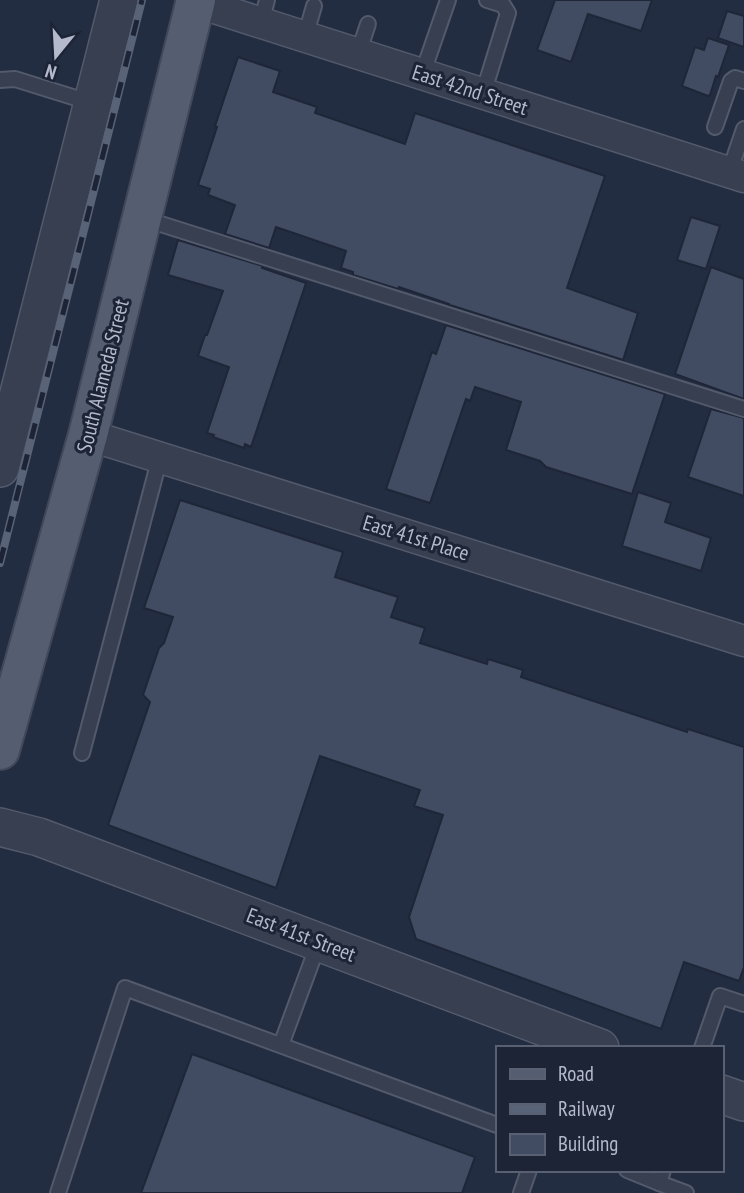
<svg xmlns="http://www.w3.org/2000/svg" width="744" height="1193" viewBox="0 0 744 1193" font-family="'PT Sans Narrow',sans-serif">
<rect width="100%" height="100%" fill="#232d41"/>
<g fill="#414c63" stroke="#1e2638" stroke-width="2">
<path d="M555,0H652L641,31L588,14L571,62L537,50Z"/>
<path d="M727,11L744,16V47L718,38Z"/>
<path d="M708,38L729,45L718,77L716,76L710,95L708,96L682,86L695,47L704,50Z"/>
<path d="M238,57L280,71L273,92L317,107L315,113L405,144L415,113L605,176L567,288L638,313L623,360L453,306L449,305V304L399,287L398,289L353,275V272L341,268L346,251L276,227L269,248L225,234L235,205L208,195L210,189L198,185L217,127L215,126Z"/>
<path d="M691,217L720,226L706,269L677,260Z"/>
<path d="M178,240L263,266L262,268L306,283L251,447L245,444L244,448L213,437L214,435L207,433L229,367L198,356L205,335H207L223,291L168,275Z"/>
<path d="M711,267L744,279V399L675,374Z"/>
<path d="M446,325L665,394L632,494L546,467L540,461L506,450L521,402L475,387L470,401L466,399L430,503L386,489L432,352L436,354Z"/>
<path d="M711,409L744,418V496L688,477Z"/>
<path d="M638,492L671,503L665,522L711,538L701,571L622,546Z"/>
<path d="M180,500L343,552L335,577L398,597L391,617L425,628L420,643L487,664L488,659L523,670L521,677L687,732L688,729L744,747V967L739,981L684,962L661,1029L416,939L409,917L443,815L414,806L420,790L320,756L276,888L108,825L150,702L143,695L159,648L164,643L173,617L144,608Z"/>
<path d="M192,1054L475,1157L462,1193H141Z"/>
</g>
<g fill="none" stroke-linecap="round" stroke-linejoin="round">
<g stroke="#525a6b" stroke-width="18">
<g id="service">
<path d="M261,23L267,0"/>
<path d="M305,37L314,6"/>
<path d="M358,54L368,24"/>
<path d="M422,75L448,0"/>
<path d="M0,80L15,79L92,103"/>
<path d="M483,94L508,13L503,5L487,0"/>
<path d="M715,127L731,81L735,78L744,81"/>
<path d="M729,173L744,129"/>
<path d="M145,219L744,409"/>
<path d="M82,753L160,457"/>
<path d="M281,1045L319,942"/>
<path d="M702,1048L720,996L744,1004"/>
<path d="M627,1170L659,1183L663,1170"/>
<path d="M659,1183L686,1193"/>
<path d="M58,1193L125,988L497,1125"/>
<path d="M521,1193L529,1170"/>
</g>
</g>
<g stroke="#525a6b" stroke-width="33">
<g id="minor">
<path d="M196,2L744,177"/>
<path d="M88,435L744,641"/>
</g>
</g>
<g stroke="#525a6b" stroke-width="40">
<g id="tertiary">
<path d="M0,468L119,0"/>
<path d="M0,827L39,837L600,1048"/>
<path d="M721,1094L744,1102"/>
</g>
</g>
<g stroke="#41485a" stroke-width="42">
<path id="primary" d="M0,750L88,435L196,0"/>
</g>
<use href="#service" stroke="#373f51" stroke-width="14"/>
<use href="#minor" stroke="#373f51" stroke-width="30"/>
<use href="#tertiary" stroke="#373f51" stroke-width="37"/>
<use href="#primary" stroke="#555e71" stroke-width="38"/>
<g stroke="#596378" stroke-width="8">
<path id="rail" d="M0,563L142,0"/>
</g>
<use href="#rail" stroke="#1c2436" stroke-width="5" stroke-dasharray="16" stroke-linecap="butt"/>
</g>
<g text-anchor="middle" stroke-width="6" stroke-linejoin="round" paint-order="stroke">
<g font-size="21" fill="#b4bacb" stroke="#1c2436">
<text transform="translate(470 90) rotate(18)" y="7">East 42nd Street</text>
<text transform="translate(103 376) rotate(-76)" y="7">South Alameda Street</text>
<text transform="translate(416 538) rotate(17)" y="7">East 41st Place</text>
<text transform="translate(301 935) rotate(21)" y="7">East 41st Street</text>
</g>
</g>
<rect x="496" y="1046" width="228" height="126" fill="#1c2436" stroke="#596072" stroke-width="2"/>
<rect x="510" y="1069" width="35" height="10" fill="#555e71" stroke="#596072" stroke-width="2"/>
<text x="558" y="1081" font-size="21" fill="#b4bacb">Road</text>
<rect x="510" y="1104" width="35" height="10" fill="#596378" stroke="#596072" stroke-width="2"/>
<text x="558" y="1116" font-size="21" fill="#b4bacb">Railway</text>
<rect x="510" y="1134" width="35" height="21" fill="#414c63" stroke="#596072" stroke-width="2"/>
<text x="558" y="1151" font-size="21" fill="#b4bacb">Building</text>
<g transform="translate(56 56) rotate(198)" stroke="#1c2436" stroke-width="5" paint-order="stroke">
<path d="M0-5L12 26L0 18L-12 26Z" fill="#b4bacb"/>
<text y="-10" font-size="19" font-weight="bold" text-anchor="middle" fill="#b4bacb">N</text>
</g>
</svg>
